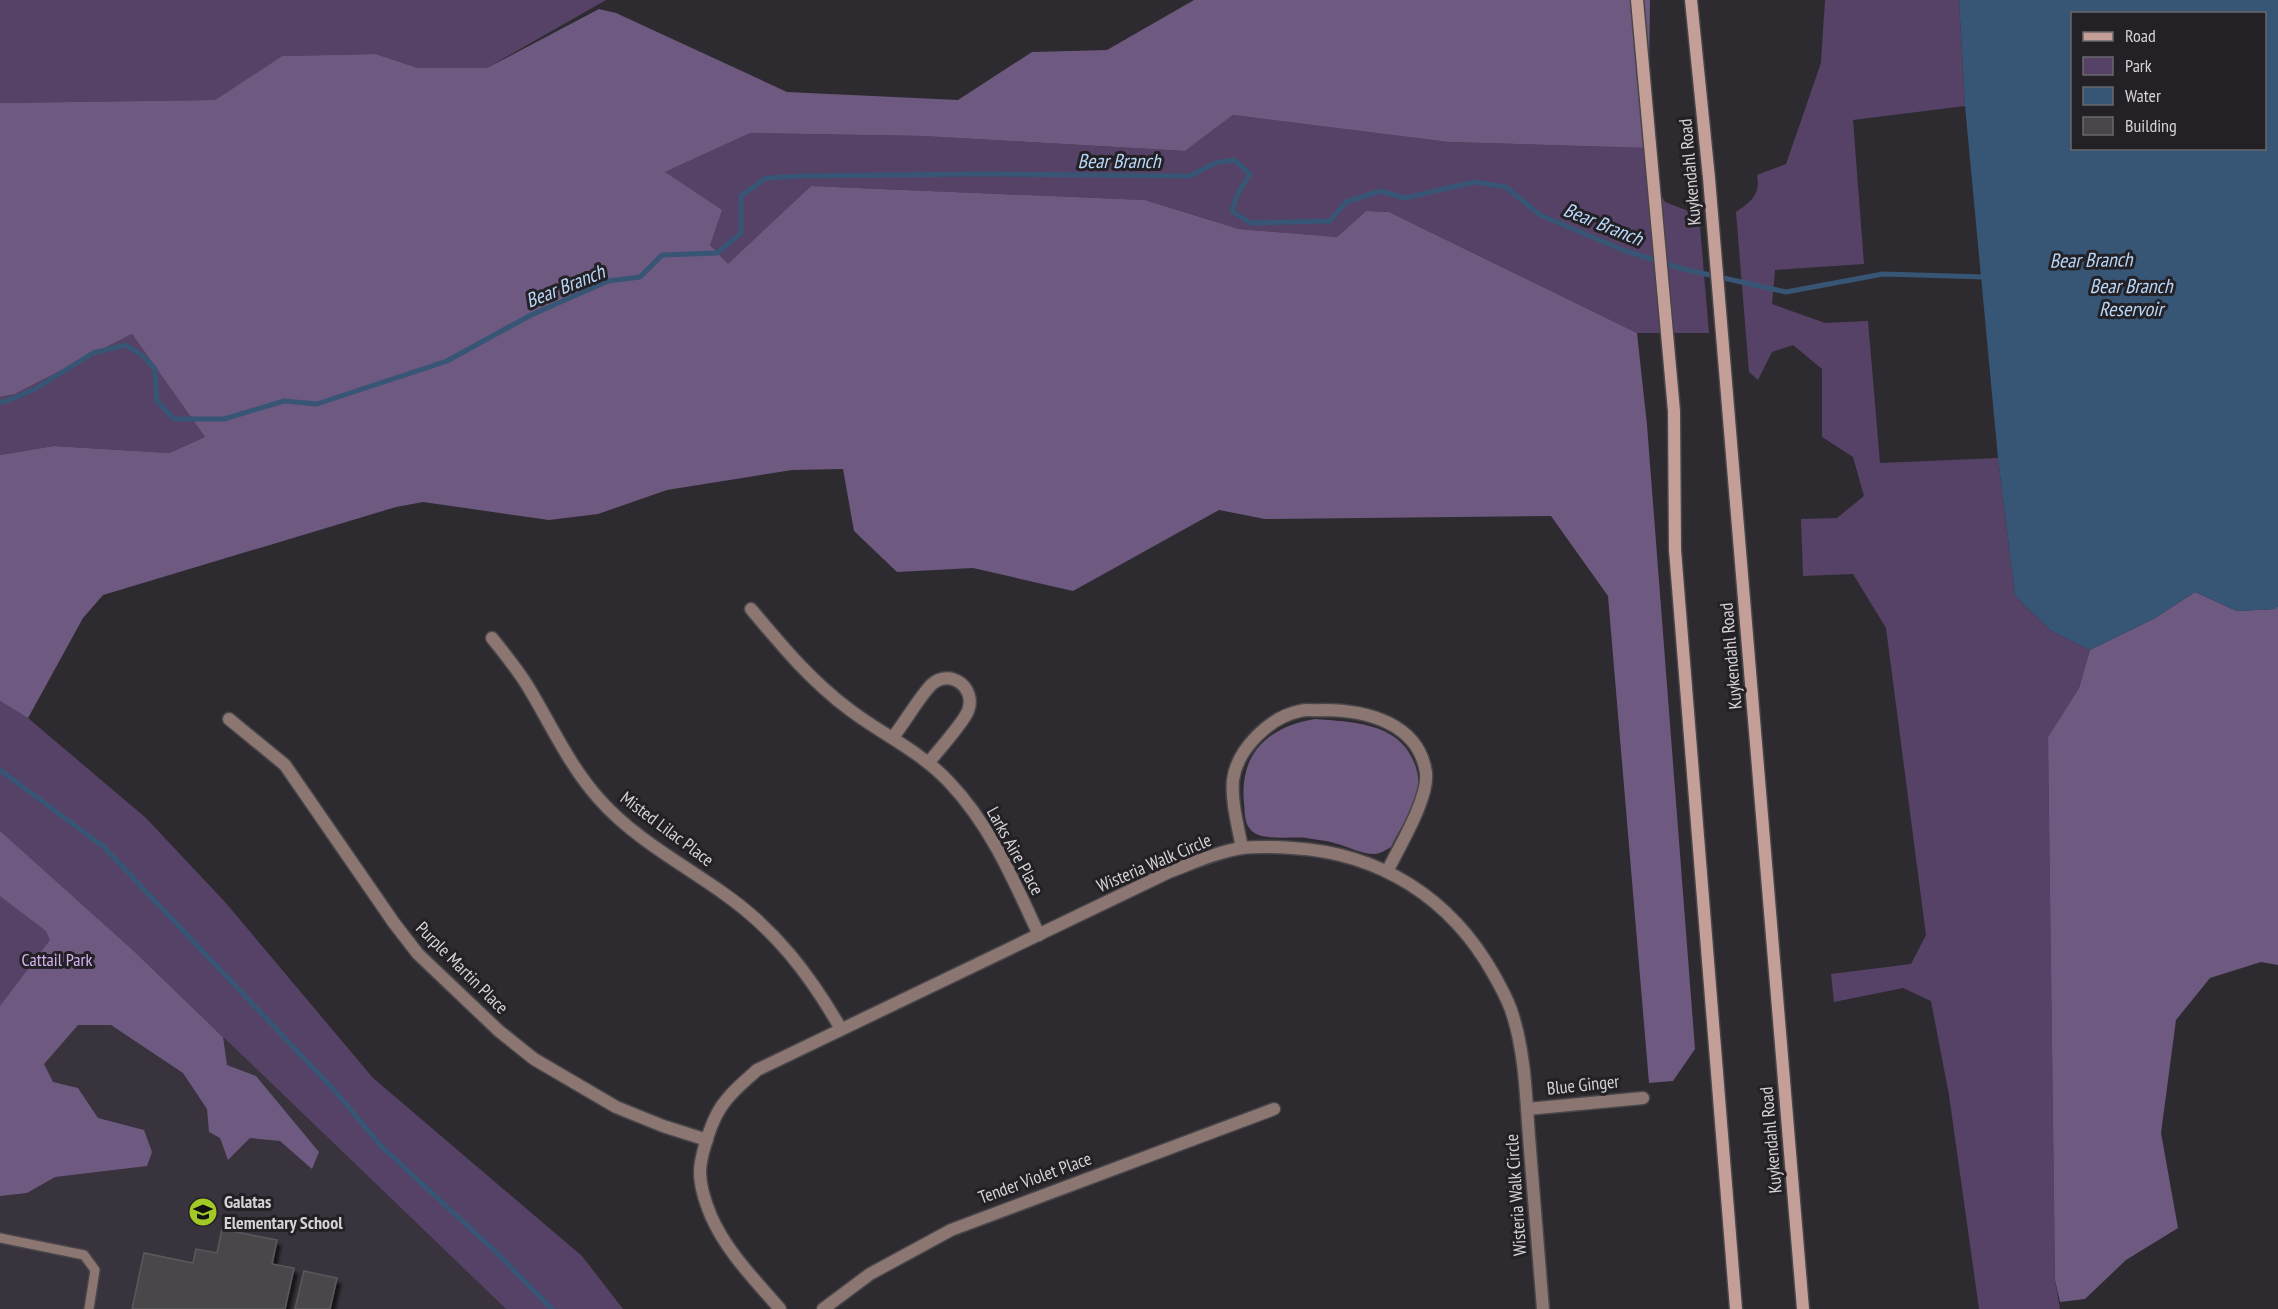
<svg xmlns="http://www.w3.org/2000/svg" width="2278" height="1309" viewBox="0 0 2278 1309" font-family="'PT Sans Narrow',sans-serif">
<defs>
<filter id="shadow"><feDropShadow dx="3.5" dy="6" stdDeviation="1.5" flood-color="#0009"/></filter>
</defs>
<rect width="100%" height="100%" fill="#2d2b2f"/>
<path fill="#38333c" d="M138,955L506,1309H0V1115Z"/>
<g fill="#564266">
<path d="M0,0H606L487,68H418L376,54L282,56L215,100L0,103Z"/>
<path d="M1825,0H1959L1965,106L1853,120L1864,264L1775,270L1772,304L1825,323L1868,321L1880,463L1998,458L2015,596L2050,630L2090,650L2079,688L2048,737L2055,1280L2060,1309H1979L1949,1095L1931,1001L1903,988L1834,1002L1831,974L1911,964L1926,935L1886,628L1853,574L1803,576L1801,519L1837,518L1864,496L1853,457L1822,437V369L1793,345L1772,352L1758,380L1749,372L1736,212C1751,202 1761,194 1757,175L1786,164L1821,63Z"/>
<path d="M1233,115L1448,142L1648,148L1656,185L1665,202L1699,215L1709,333H1637L1389,212L1366,211L1337,237L1239,229L1145,200L811,186L728,265L710,245L665,172L749,133L923,136L1185,151Z"/>
<path d="M132,334L205,437L169,453L54,446L0,455V397L15,394Z"/>
<path d="M0,701L28,718L146,818L225,902L373,1078L582,1256L623,1309H506L138,955L0,1115Z"/>
</g>
<g fill="#6e5980">
<path d="M1194,0H1650L1648,148L1448,142L1233,115L1185,151L923,136L750,133L665,172L722,210L710,245L728,264L811,186L1145,200L1239,229L1337,237L1366,211L1389,212L1637,333L1647,425L1695,1049L1673,1081L1649,1083L1608,596L1551,516L1265,519L1219,510L1073,591L973,568L897,572L854,531L843,469L792,470L667,490L598,514L549,520L423,502L396,507L103,595L83,618L28,718L0,701V455L54,446L169,453L205,437L132,334L15,394L0,397V103L215,100L282,56L376,54L418,68H487L599,9L616,13L787,92L958,100L1032,52L1107,50Z"/>
<path d="M2195,592L2237,611L2275,609L2278,606V965L2261,962L2210,978L2176,1020L2161,1133L2178,1228L2126,1260L2085,1299L2060,1302L2055,1280L2048,737L2079,688L2090,650L2155,618Z"/>
<path d="M1315,719C1351,722 1398,722 1414,762C1418,771 1420,784 1417,793C1412,812 1399,830 1391,847C1386,850 1380,854 1374,854C1361,854 1347,846 1334,843C1326,840 1316,840 1307,838C1292,836 1259,842 1250,829C1244,822 1245,812 1244,803C1239,753 1268,727 1315,719Z"/>
<path d="M0,831L138,955L223,1037L227,1065L256,1076L319,1152L312,1169L280,1141L250,1138L228,1160L220,1138L209,1132L207,1109L183,1073L111,1025H78L44,1064L53,1082L78,1088L98,1118L144,1130L152,1152L147,1166L55,1177L27,1193L0,1196V1006L50,940L46,931L0,896Z"/>
</g>
<path fill="#375575" fill-rule="evenodd" d="M1959,0H2278V606L2276,609L2237,611L2195,592L2155,618L2090,650L2050,630L2015,596L1998,458L1965,106ZM2072,14H2264V148H2072Z"/>
<g fill="none" stroke-linecap="round" stroke-linejoin="round">
<g stroke="#375575" stroke-width="5">
<path d="M0,402L7,401L35,389L93,353L126,345L144,357L155,369L157,401L174,419H224L284,401L317,404L447,361L529,316L608,281L640,277L662,255L717,253L741,233V196L766,178L801,176L979,174L1190,176L1215,163L1234,160L1250,174L1237,195L1232,211L1250,223L1330,221L1346,202L1380,191L1405,198L1474,182L1506,187L1540,215L1623,250L1683,269L1786,292L1883,274L1985,277"/>
<path d="M0,770L104,847L336,1092L381,1146L496,1252L552,1309"/>
</g>
</g>
<g fill="#48464a" stroke="#5b595d" stroke-width="1.5" filter="url(#shadow)">
<path d="M222,1229L277,1240L272,1264L294,1268L285,1309H132L144,1253L193,1263L196,1249L217,1253Z"/>
<path d="M304,1271L337,1278L330,1309H295Z"/>
</g>
<g fill="none" stroke-linecap="round" stroke-linejoin="round">
<g stroke="#48464a" stroke-width="12">
<path id="service" d="M0,1238L84,1255L95,1270L89,1309"/>
</g>
<g stroke="#48464a" stroke-width="15">
<g id="minor">
<path d="M751,609C782,646 811,681 850,710C883,735 920,751 949,782C991,826 1014,881 1039,935"/>
<path d="M492,638C504,653 517,669 527,685C551,724 569,766 600,800C635,839 681,863 723,893C775,929 810,975 841,1029"/>
<path d="M229,719L285,765L394,923L418,954L499,1031L534,1059L616,1107L663,1126L707,1140"/>
<path d="M893,737C906,721 917,700 931,685C950,667 977,688 968,711C963,723 938,751 929,762"/>
<path d="M1242,848C1238,826 1231,802 1233,780C1237,749 1270,717 1300,711C1307,709 1316,711 1323,710C1366,710 1419,723 1426,773C1429,798 1399,847 1388,870"/>
<path d="M1527,1109L1643,1098"/>
<path d="M780,1309C756,1281 726,1251 711,1216C706,1204 700,1185 700,1172C700,1157 710,1127 717,1114C726,1096 743,1083 757,1070L1169,872C1193,863 1217,852 1242,848C1259,846 1276,847 1292,848C1380,853 1451,898 1494,975C1501,988 1509,1001 1513,1016C1525,1054 1526,1097 1529,1137C1534,1194 1538,1252 1543,1309"/>
<path d="M823,1309L870,1274L951,1230L1274,1109"/>
</g>
</g>
<g stroke="#48464a" stroke-width="15">
<g id="secondary">
<path d="M1637,0L1674,411L1675,550L1736,1309"/>
<path d="M1691,0L1709,178L1803,1309"/>
</g>
</g>
<use href="#service" stroke="#8c7671" stroke-width="9"/>
<use href="#minor" stroke="#8c7671" stroke-width="12"/>
<use href="#secondary" stroke="#c39f98" stroke-width="12"/>
</g>
<defs>
<g id="school-disc" transform="scale(1.5)"><circle r="9.5" fill="#a3c926" stroke="#232125"/><path d="M0-5L7-2L0 1L-7-2ZM-4 1L0 2.5L4 1V4Q0 6-4 4Z" fill="#111"/></g>
</defs>
<g fill-rule="evenodd">
<use href="#school-disc" x="203" y="1212"/>
</g>
<g text-anchor="middle" stroke-width="6" stroke-linejoin="round" paint-order="stroke">
<g font-size="18" fill="#d5d3d6" stroke="#232125">
<text transform="translate(1690 172) rotate(-95)" y="6">Kuykendahl Road</text>
<text transform="translate(1731 656) rotate(-95)" y="6">Kuykendahl Road</text>
<text transform="translate(667 829) rotate(37)" y="6">Misted Lilac Place</text>
<text transform="translate(1015 851) rotate(61)" y="6">Larks Aire Place</text>
<text transform="translate(1154 863) rotate(-23)" y="6">Wisteria Walk Circle</text>
<text transform="translate(462 968) rotate(45)" y="6">Purple Martin Place</text>
<text transform="translate(1583 1085) rotate(-6)" y="6">Blue Ginger</text>
<text transform="translate(1771 1140) rotate(-95)" y="6">Kuykendahl Road</text>
<text transform="translate(1035 1178) rotate(-20)" y="6">Tender Violet Place</text>
<text transform="translate(1516 1195) rotate(-94)" y="6">Wisteria Walk Circle</text>
</g>
<g font-size="18" fill="#d4b2f2" stroke="#232125">
<text x="57" y="966">Cattail Park</text>
</g>
<g font-size="18" font-weight="bold" fill="#d5d3d6" stroke="#232125" text-anchor="start">
<text x="224" y="1208">Galatas<tspan x="224" dy="21">Elementary School</tspan></text>
</g>
<g font-size="20" font-style="italic" fill="#b9d7f9" stroke="#232125">
<text x="1119" y="168">Bear Branch</text>
<text transform="translate(1603 224) rotate(22)" y="7">Bear Branch</text>
<text transform="translate(2091 260) rotate(-1)" y="7">Bear Branch</text>
<text transform="translate(565 286) rotate(-22)" y="7">Bear Branch</text>
<text x="2131" y="293">Bear Branch<tspan x="2131" dy="23">Reservoir</tspan></text>
</g>
</g>
<rect x="2071" y="12" width="195" height="138" fill="#232125" stroke="#6a686c" stroke-width="1.5"/>
<rect x="2083" y="32" width="30" height="9" fill="#c39f98" stroke="#6a686c" stroke-width="1.5"/>
<text x="2125" y="42" font-size="18" fill="#d5d3d6">Road</text>
<rect x="2083" y="57" width="30" height="18" fill="#564266" stroke="#6a686c" stroke-width="1.5"/>
<text x="2125" y="72" font-size="18" fill="#d5d3d6">Park</text>
<rect x="2083" y="87" width="30" height="18" fill="#375575" stroke="#6a686c" stroke-width="1.5"/>
<text x="2125" y="102" font-size="18" fill="#d5d3d6">Water</text>
<rect x="2083" y="117" width="30" height="18" fill="#48464a" stroke="#6a686c" stroke-width="1.5"/>
<text x="2125" y="132" font-size="18" fill="#d5d3d6">Building</text>
</svg>
